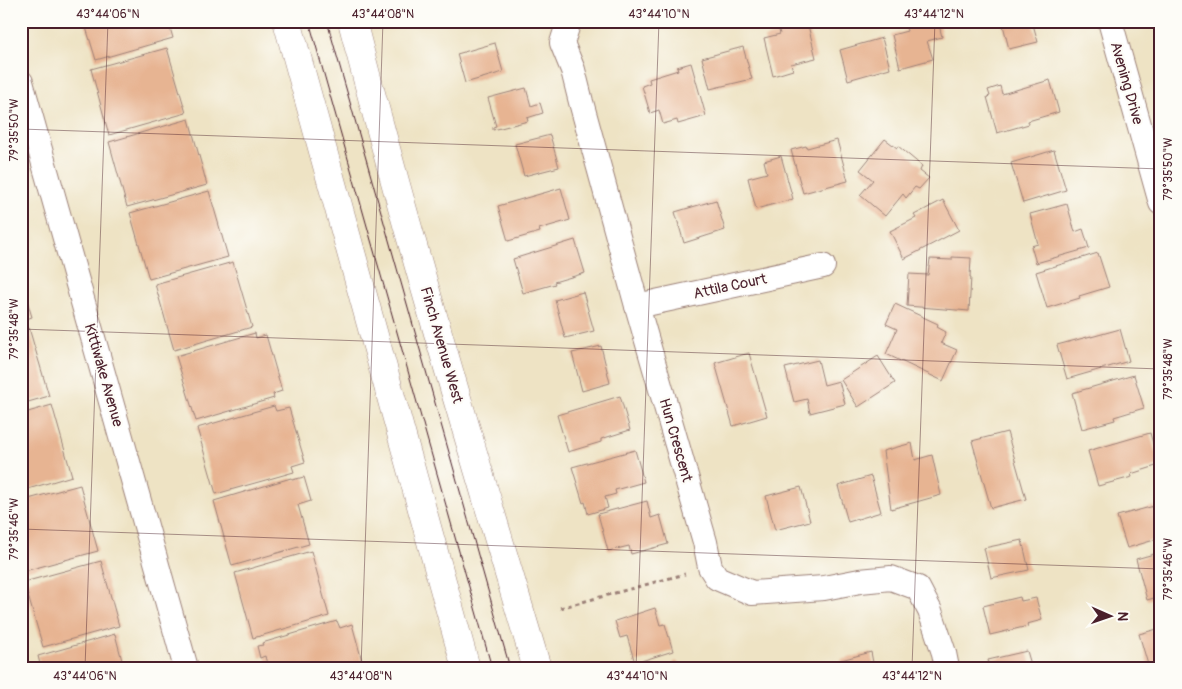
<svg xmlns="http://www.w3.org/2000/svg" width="1182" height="689" viewBox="0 0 1182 689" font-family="Pangolin,sans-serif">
<rect width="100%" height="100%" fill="#fdfcf7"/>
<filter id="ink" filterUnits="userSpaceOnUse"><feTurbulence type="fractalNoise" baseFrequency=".02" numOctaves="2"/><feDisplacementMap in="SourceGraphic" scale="10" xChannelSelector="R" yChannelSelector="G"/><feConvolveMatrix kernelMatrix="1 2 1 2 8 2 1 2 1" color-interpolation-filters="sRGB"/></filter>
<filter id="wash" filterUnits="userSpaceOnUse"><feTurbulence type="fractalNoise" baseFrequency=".0096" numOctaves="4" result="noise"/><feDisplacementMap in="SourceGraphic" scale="20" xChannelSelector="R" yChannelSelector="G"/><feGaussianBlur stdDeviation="1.12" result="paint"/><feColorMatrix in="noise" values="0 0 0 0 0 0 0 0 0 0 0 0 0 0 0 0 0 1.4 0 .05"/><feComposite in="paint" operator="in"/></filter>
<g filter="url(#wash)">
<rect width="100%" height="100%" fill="#eee3c4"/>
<g id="blocks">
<g fill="#e7b492">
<path d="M84,21H168L173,38L96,60Z"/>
<path d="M801,21H807L816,58L791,64L793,70L773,76L764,38L780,34L778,27Z"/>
<path d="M909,21H938L942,37L927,41L933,59L900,68L892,35L907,31L905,23Z"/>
<path d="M1002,21H1032L1038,42L1009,49Z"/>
<path d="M882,38L890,68L848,80L840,50Z"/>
<path d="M495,43L503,72L465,83L457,54Z"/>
<path d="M743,47L752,79L710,89L702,58Z"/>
<path d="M167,48L186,113L109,135L91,69Z"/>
<path d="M691,63L706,116L678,124L677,120L663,124L659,110L650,113L642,86L650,83L649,79L678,70L677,67Z"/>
<path d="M1050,80L1059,112L1028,121L1029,124L997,133L987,97L990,96L988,90L1000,86L1002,94Z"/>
<path d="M526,88L531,106L540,103L543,113L527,118L528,121L493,130V127L496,126L488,98Z"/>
<path d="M189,119L207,185L127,207L109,142Z"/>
<path d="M550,135L559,167L524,176L515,144Z"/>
<path d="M885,139L897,148L898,146L922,166L920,171L929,178L919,189L915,187L906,198L903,194L885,216L860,195L873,180L860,170Z"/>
<path d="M837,140L848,181L803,193L791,150L806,146L807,148Z"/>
<path d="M1054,150L1066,190L1023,203L1011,163Z"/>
<path d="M781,156L793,199L756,209L748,178L767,173L764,161Z"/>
<path d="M561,188L570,220L539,229L540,232L508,241L498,206Z"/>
<path d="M209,191L228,257L149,279L130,213Z"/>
<path d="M716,200L725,230L684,243L675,212Z"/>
<path d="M943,200L959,230L904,259L890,231L916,218L914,215Z"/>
<path d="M1067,204L1075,232L1083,229L1089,248L1036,263L1031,246L1038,244L1030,214Z"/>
<path d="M575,240L585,273L554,282L555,284L523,293L513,259Z"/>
<path d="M1098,253L1109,287L1079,296L1080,298L1047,308L1036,272Z"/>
<path d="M952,257L971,258L970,277H971L969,311L907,306L909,274L928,275L930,259L952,260Z"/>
<path d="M233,262L252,327L174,350L155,284Z"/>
<path d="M21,281L32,317L21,321Z"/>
<path d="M583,292L594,331L565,338L555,300Z"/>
<path d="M895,304L938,324L937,327L946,332L941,343L957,350L943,381L886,354L897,329L886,324Z"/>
<path d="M29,328L49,396L21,404V331Z"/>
<path d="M1120,329L1129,361L1067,379L1057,345L1091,336V337Z"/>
<path d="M255,333L256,338L266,335L282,391L273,394L274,398L196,421L176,356Z"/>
<path d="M601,346L610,383L582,391L572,353Z"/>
<path d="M749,353L767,416L733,426L715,363Z"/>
<path d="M878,356L895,383L858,407L841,380Z"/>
<path d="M818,360L824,385L839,381L845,404L810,413L807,399L794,402L785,368Z"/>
<path d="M1134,375L1144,408L1114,417L1115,420L1082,429L1072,393Z"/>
<path d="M620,396L630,430L601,439V442L568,452L557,415Z"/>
<path d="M52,405L72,476L21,491V414Z"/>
<path d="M274,406L276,411L289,408L305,462L292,466L294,472L216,494L197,428Z"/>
<path d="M1007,432L1026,499L991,508L972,441Z"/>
<path d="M1150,433L1159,465L1131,474L1132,477L1098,486L1088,451Z"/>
<path d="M912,443L915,460L932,455L941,495L891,509L883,451Z"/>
<path d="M635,450L644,482L615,490L616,494L605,497L608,508L588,514L585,502L583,503L572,467Z"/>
<path d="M871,476L881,512L848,522L838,486Z"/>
<path d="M304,477L311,501L298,505L309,544L232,566L214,501L291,478L292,480Z"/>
<path d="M80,485L98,551L21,572V501Z"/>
<path d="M801,487L810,521L775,530L766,496Z"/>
<path d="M647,501L651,518L660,515L668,544L631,554L629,546L608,551L598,514Z"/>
<path d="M1154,506L1161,532V538L1127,548L1117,516Z"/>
<path d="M1022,540L1029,570L991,578L984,548Z"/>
<path d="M311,551L329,616L253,638L235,573Z"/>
<path d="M1161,552V596L1147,600L1136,559Z"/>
<path d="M101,561L119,626L43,647L24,582Z"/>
<path d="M1020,597L1021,601L1036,598L1042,620L1027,624L1028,626L990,635L983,606Z"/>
<path d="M655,608L660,625L665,624L673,651L635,663L627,636L620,638L615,621Z"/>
<path d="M337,621L340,628L352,624L364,668H268L265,656L260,658L257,646L263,645L262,643Z"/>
<path d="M1161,628V667L1149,668L1139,634Z"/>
<path d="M115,634L124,668H41L38,656Z"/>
<path d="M1027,651L1032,668H990L988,660Z"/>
<path d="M871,652L874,668H843L841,660Z"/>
<path d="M676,661L683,668H669Z"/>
</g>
</g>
</g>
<g filter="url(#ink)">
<use href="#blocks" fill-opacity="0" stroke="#9c8178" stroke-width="1"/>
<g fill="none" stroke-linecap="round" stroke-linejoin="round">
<g stroke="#9c8178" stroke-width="26">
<g id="street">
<path d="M569,21L562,43L573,70L581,102L637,306L705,542L710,567L717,578L752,593L824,588L860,581L891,578L918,588L930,611L944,653L947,668"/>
<path d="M1110,21L1161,203"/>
<path d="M21,82L186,668"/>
<path d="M637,306L823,266"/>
</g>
</g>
<g stroke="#9c8178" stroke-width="29">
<g id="secondary">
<path d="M287,21L466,668"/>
<path d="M352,21C408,238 473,453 537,668"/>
</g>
</g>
<path stroke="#9c8178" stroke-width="3" stroke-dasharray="4 4" stroke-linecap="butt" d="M560,608L685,574"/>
<use href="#street" stroke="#fff" stroke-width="24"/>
<use href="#secondary" stroke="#fff" stroke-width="28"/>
<g stroke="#4a1f2b" stroke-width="1">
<path d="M309,21L492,668"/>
<path d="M327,21L510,668"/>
</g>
</g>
</g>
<path fill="none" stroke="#4a1f2b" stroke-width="1" stroke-opacity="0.45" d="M21,129L1161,169M21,329L1161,369M21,529L1161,569M85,668L108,21M361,668L383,21M636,668L659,21M912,668L935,21"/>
<g text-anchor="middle" stroke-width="4.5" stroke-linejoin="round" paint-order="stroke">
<g font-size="15" fill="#4a1f2b" stroke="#fdfcf7">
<text transform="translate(1127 83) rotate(74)" y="5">Avening Drive</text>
<text transform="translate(730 286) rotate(-12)" y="5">Attila Court</text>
<text transform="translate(442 345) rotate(74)" y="5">Finch Avenue West</text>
<text transform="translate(104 375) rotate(74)" y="5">Kittiwake Avenue</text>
<text transform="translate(676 440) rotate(74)" y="5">Hun Crescent</text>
</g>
</g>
<rect width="1182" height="689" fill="none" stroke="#fdfcf7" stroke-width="55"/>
<g transform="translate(1110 616) rotate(92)" stroke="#fdfcf7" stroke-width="4" paint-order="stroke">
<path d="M0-4L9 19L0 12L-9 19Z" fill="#4a1f2b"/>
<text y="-8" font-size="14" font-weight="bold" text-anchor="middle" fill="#4a1f2b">N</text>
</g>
<rect x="28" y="28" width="1126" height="634" fill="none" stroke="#4a1f2b" stroke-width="2"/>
<g font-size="12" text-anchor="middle" fill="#4a1f2b">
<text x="108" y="18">43°44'06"N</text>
<text x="383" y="18">43°44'08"N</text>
<text x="659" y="18">43°44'10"N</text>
<text x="934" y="18">43°44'12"N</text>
<text transform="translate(14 130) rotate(-90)" y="4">79°35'50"W</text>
<text transform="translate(1168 169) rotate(-90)" y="4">79°35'50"W</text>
<text transform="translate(14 329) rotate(-90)" y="4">79°35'48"W</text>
<text transform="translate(1168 369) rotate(-90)" y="4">79°35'48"W</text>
<text transform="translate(14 529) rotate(-90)" y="4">79°35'46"W</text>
<text transform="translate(1168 569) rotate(-90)" y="4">79°35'46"W</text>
<text x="85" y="680">43°44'06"N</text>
<text x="361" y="680">43°44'08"N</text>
<text x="637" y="680">43°44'10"N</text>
<text x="912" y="680">43°44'12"N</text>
</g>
</svg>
